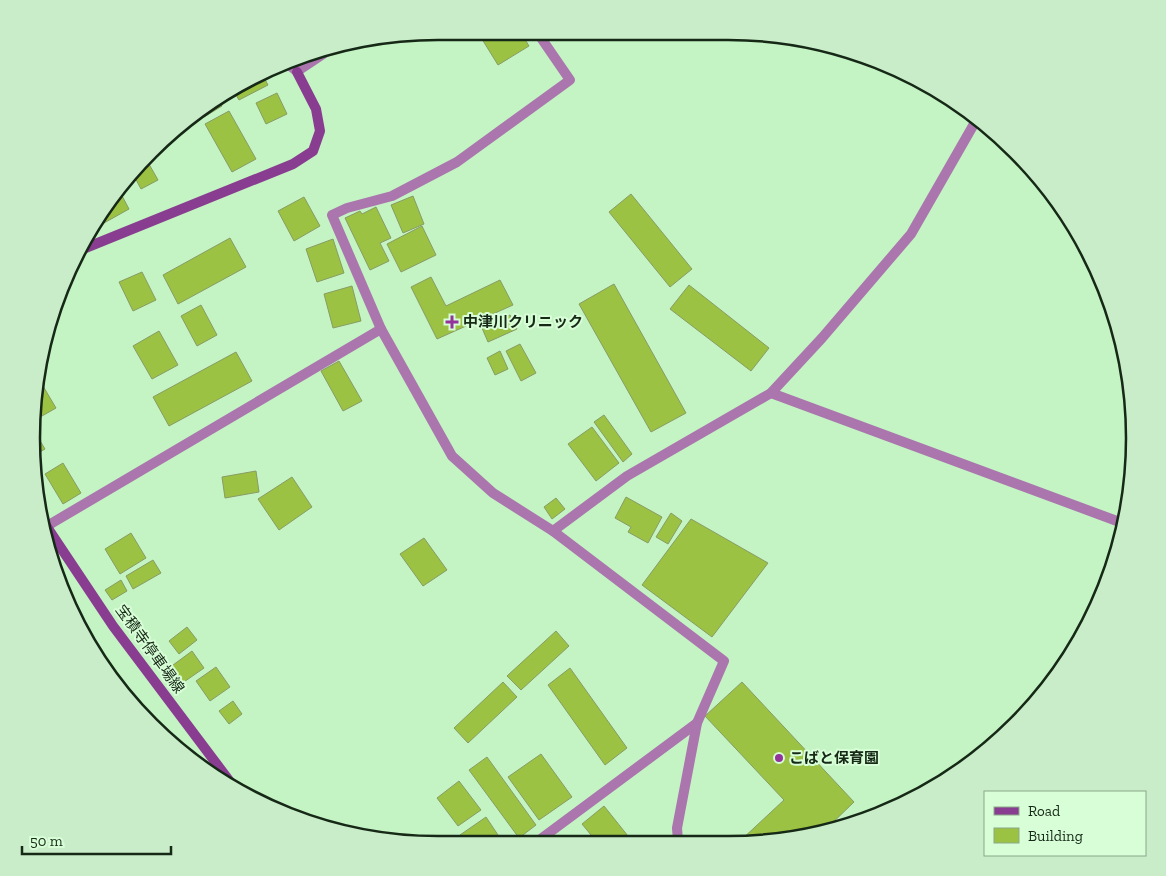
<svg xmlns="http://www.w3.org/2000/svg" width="1166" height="876" viewBox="0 0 1166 876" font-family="'Zilla Slab','Noto Sans JP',serif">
<rect width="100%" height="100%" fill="#c4f3c4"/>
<g fill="#9bc243" stroke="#889c65">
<path d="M477,31H520L529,46L498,65Z"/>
<path d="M262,74L268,85L239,100L232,88Z"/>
<path d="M277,93L287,114L266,124L256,103Z"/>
<path d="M218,98L222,106L204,117L201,112Z"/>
<path d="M229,111L256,159L232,172L205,124Z"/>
<path d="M145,157L158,180L141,189L133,174Z"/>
<path d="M120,192L129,209L104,223L102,218Z"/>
<path d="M631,194L692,269L670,287L609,212Z"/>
<path d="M413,196L424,224L403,233L391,205Z"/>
<path d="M304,197L320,226L294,241L278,211Z"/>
<path d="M376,207L391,238L380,243L389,261L370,270L345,218L360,211L362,214Z"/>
<path d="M422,226L436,255L401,272L387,244Z"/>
<path d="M230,238L246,267L178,304L163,275Z"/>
<path d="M333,239L344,273L317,282L306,249Z"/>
<path d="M142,272L156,300L133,311L119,282Z"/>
<path d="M431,277L446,306L500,280L513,305L437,339L411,287Z"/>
<path d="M614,284L686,413L651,432L579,304Z"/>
<path d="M689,285L769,348L751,371L670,309Z"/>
<path d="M352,286L361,321L333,328L324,294Z"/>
<path d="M201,305L217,335L197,346L181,316Z"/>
<path d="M510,315L517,329L488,342L482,328Z"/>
<path d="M159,331L178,365L152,379L133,346Z"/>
<path d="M520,344L536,373L521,381L506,351Z"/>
<path d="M500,351L508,369L495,375L487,358Z"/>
<path d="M236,352L252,381L169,426L153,397Z"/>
<path d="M339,361L362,401L343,411L321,371Z"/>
<path d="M43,386L56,408L42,416L36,406L37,390Z"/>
<path d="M604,415L632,454L623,462L594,422Z"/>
<path d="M592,427L619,463L596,481L568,444Z"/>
<path d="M36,434L45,449L33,456L34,435Z"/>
<path d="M63,463L81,493L63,504L45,474Z"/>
<path d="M256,471L259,492L225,498L222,477Z"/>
<path d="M292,477L312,507L279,530L258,499Z"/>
<path d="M626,497L662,517L648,543L628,532L631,527L615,518Z"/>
<path d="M556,498L565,509L552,519L544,507Z"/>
<path d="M671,513L682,521L668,544L656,537Z"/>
<path d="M691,519L768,563L712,637L642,585Z"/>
<path d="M131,533L146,558L120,574L105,549Z"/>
<path d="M424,538L447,570L423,586L400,554Z"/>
<path d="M153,560L161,573L133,589L126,576Z"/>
<path d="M121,580L127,591L112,600L105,590Z"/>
<path d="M187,627L197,640L179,654L169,641Z"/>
<path d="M556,631L569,646L521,690L507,676Z"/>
<path d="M192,651L204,668L181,684L169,668Z"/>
<path d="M216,667L230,687L210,701L196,681Z"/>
<path d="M570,668L627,748L605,765L548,685Z"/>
<path d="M503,682L517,697L468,743L454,728Z"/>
<path d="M742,682L854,802L825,830L781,841H740L784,800L705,716Z"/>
<path d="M233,701L242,714L229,724L219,711Z"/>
<path d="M541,754L572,797L539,820L508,777Z"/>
<path d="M487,757L536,825L519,838L469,770Z"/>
<path d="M459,781L481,810L458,826L437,798Z"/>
<path d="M604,806L632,841H596L582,824Z"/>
<path d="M486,817L502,841H465L460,835Z"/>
</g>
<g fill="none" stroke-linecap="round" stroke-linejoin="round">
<path stroke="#aa76ad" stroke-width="9" d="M287,64L297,72L339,44"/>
<g stroke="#aa76ad" stroke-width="10">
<path d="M537,32L570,80L457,162L392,196L347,208L332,215L381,329L452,456L493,493L553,531L724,661L697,723L677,828L678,841"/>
<path d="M771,393L1125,524"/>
<path d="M47,526L381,329"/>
<path d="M553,531L627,476L771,393L822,338L911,234L978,117"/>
<path d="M538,841L697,723"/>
</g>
<g stroke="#893d90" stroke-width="10">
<path d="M78,251L293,164L313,151L320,131L316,109L297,72"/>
<path d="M43,521L113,626L237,791"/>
</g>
</g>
<g fill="#93339b" stroke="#d8fed7" stroke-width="2">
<path d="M449.5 314.5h5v5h5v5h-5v5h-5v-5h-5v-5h5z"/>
<circle cx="779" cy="758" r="5"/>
</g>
<g text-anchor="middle" stroke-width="4" stroke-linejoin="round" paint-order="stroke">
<g font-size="15" font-weight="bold" fill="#162816" stroke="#d8fed7" text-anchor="start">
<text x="463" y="327">中津川クリニック</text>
<text x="789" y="763">こばと保育園</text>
</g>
<g font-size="15" fill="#162816" stroke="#d8fed7">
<text transform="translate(150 649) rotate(54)" y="5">宝積寺停車場線</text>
</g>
</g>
<path d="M0 0H1166V876H0ZM438 40H728A398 398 0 0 1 1126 438V438A398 398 0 0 1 728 836H438A398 398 0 0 1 40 438V438A398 398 0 0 1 438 40Z" fill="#c8edc8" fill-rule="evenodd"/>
<path fill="none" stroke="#162816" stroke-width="2.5" d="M438 40H728A398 398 0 0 1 1126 438V438A398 398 0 0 1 728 836H438A398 398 0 0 1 40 438V438A398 398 0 0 1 438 40Z"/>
<rect x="984" y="791" width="162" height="65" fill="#d8fed7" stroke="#8aa88a"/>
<rect x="994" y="807" width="25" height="8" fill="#893d90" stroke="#8aa88a"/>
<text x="1028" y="816" font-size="15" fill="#162816">Road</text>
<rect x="994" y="828" width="25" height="15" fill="#9bc243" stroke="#8aa88a"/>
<text x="1028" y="841" font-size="15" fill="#162816">Building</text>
<path d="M22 846v8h149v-8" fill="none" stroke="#162816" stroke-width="2.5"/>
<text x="30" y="846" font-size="15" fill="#162816" stroke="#d8fed7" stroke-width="4" paint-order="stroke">50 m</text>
</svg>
